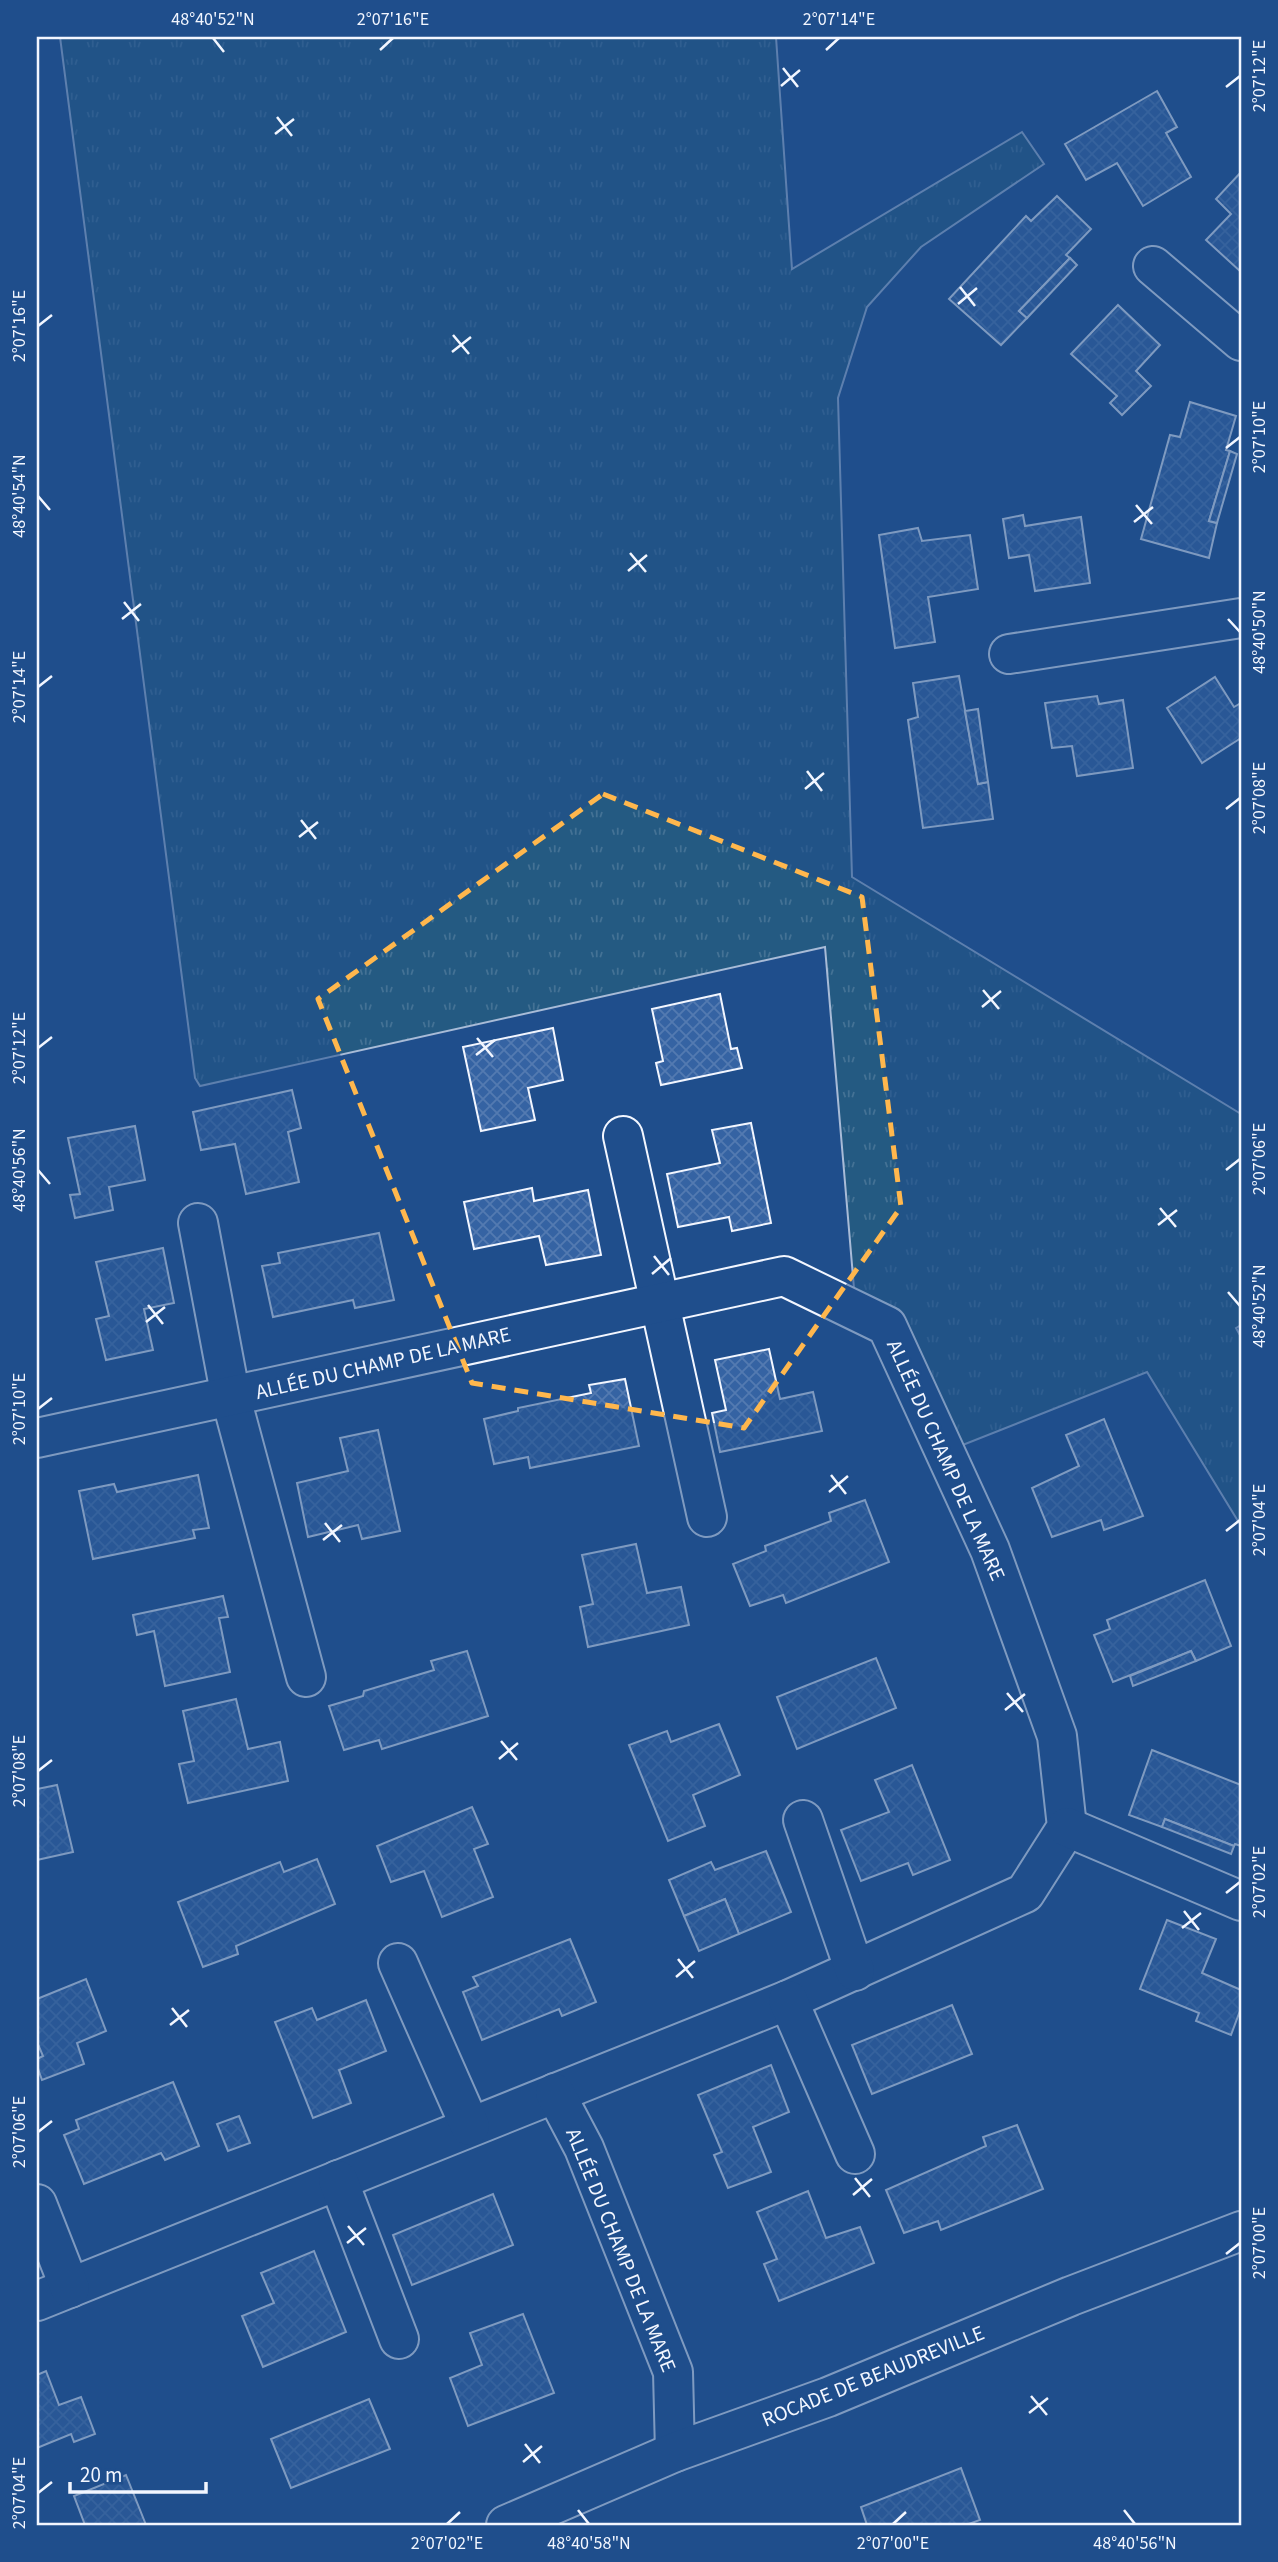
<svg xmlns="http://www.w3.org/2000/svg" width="1278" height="2562" viewBox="0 0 1278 2562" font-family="'Source Sans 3',sans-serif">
<defs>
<pattern id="grass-tufts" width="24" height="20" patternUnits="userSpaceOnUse" patternTransform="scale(1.75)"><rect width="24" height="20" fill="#245a82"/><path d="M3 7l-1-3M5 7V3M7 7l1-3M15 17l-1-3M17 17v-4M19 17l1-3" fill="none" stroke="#447295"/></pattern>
<pattern id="building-cross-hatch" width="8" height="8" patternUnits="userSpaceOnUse" patternTransform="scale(1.75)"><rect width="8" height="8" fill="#3563a3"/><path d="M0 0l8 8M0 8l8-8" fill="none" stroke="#537ab1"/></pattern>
</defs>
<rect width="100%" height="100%" fill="#1f4e8c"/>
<path fill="url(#grass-tufts)" stroke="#a8bbd7" stroke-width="2" d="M60,37H776L792,269L1022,132L1044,164L921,247L867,307L838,398L852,877L1241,1114V1325L1236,1328L1241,1337V1526L1147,1372L945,1452L856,1312L825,947L200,1086L195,1078Z"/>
<g fill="url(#building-cross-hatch)" stroke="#f2f6ff" stroke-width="2">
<path d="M1157,91L1177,127L1166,133L1191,177L1143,206L1117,163L1086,180L1065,144Z"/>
<path d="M1241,172V272L1206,240L1231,214L1216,199Z"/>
<path d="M1057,196L1091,229L1066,255L1070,258L1019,311L1027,318L1001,345L949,299L1026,216L1031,221Z"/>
<path d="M1070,258L1077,265L1027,318L1019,311Z"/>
<path d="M1118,305L1160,345L1136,371L1151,386L1122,415L1110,403L1117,396L1071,354Z"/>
<path d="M1190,402L1236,416L1226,450L1230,451L1209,521L1217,523L1209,558L1141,539L1170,435L1180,437Z"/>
<path d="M1230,451L1237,454L1217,523L1209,521Z"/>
<path d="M1023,515L1025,526L1081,517L1090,583L1035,591L1029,555L1009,558L1003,519Z"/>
<path d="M918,528L922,541L970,535L978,589L928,597L935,642L895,648L879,535Z"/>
<path d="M959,676L978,784L988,782L993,819L923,828L908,720L918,717L913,683Z"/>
<path d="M1215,677L1234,707L1241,703V738L1202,763L1167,708Z"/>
<path d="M1097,696L1099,704L1123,700L1133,768L1077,776L1072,746L1052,748L1045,703Z"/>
<path d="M978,709L988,782L978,784L965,711Z"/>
<path d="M720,994L731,1049L737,1048L742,1068L661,1085L656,1063L663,1061L652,1009Z"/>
<path d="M553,1028L563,1080L528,1088L535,1120L481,1131L463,1047Z"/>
<path d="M292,1090L301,1128L288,1132L299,1182L246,1194L235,1144L201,1150L193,1112Z"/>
<path d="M751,1123L771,1223L732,1231L729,1217L678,1227L667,1174L720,1163L712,1130Z"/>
<path d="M135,1126L145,1180L109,1187L113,1210L75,1218L70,1195L80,1194L68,1138Z"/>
<path d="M532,1188L534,1201L588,1190L601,1255L546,1265L539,1236L474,1249L464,1202Z"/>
<path d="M379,1233L394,1300L355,1308L353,1300L273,1317L262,1266L280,1263L278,1253Z"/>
<path d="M163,1248L174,1303L144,1309L153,1350L106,1360L96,1319L109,1316L96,1262Z"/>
<path d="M769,1349L780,1399L813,1392L822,1431L720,1452L712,1413L726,1410L715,1360Z"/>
<path d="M625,1379L639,1446L530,1468L528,1457L494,1464L484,1419L518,1411V1408L591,1393L589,1385Z"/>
<path d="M1104,1419L1143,1516L1104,1530L1101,1520L1052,1537L1032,1488L1079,1466L1066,1435Z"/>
<path d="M378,1430L400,1531L362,1539L358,1525L308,1537L297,1483L348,1471L340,1438Z"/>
<path d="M198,1475L209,1528L193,1530L195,1538L93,1559L79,1491L114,1484L117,1492Z"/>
<path d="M865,1500L889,1562L786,1603L783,1595L750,1606L733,1564L766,1551L765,1546L831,1521L829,1513Z"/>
<path d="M636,1544L647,1593L681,1587L689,1625L588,1647L580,1607L593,1604L582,1555Z"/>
<path d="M1205,1580L1231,1646L1196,1661L1191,1651L1113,1682L1094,1635L1110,1629L1107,1620Z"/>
<path d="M223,1596L228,1617L219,1618L230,1672L165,1686L154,1631L137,1635L133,1615Z"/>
<path d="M467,1651L488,1716L382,1749L379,1740L344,1750L329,1706L363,1696L364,1691L434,1670L431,1661Z"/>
<path d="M1191,1651L1196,1661L1133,1686L1130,1676Z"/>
<path d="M876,1658L896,1708L797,1749L777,1697Z"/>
<path d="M236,1699L248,1749L280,1742L288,1781L188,1803L179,1764L194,1761L183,1711Z"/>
<path d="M719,1724L740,1775L693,1795L705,1826L668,1841L629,1745L667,1731L671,1742Z"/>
<path d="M1152,1750L1241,1785V1846L1235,1844L1234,1846L1165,1819L1162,1827L1129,1815Z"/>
<path d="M912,1765L950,1860L913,1875L908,1863L861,1881L841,1830L889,1812L875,1780Z"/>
<path d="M57,1785L73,1852L37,1860V1789Z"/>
<path d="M472,1807L488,1844L474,1849L493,1897L442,1917L424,1871L391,1882L377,1846Z"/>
<path d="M1165,1819L1234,1846L1231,1854L1162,1827Z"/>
<path d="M766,1851L791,1912L739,1934L725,1899L684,1916L669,1880L711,1862L715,1870Z"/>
<path d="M317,1859L335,1904L236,1946L238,1954L203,1967L178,1902L280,1862L284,1872Z"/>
<path d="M725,1899L739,1934L699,1951L684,1916Z"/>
<path d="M1167,1920L1216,1939L1202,1973L1241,1990V2008L1231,2035L1196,2021L1199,2013L1140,1989Z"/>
<path d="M570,1939L596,2002L562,2016L559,2009L482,2040L463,1992L478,1986L473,1977Z"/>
<path d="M86,1979L106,2031L77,2043L84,2064L42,2080L37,2066V2059L43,2056L37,2042V1999Z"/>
<path d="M366,2000L386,2051L339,2070L351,2103L313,2118L275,2022L312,2008L317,2020Z"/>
<path d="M952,2005L972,2054L872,2094L852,2045Z"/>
<path d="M771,2065L789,2112L753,2127L771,2172L728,2188L714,2155L722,2152L698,2095Z"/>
<path d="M173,2082L199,2146L165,2160L161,2153L84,2184L64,2135L79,2129L76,2120Z"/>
<path d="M239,2116L250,2143L228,2151L217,2124Z"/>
<path d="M1017,2125L1043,2189L941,2230L938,2221L904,2233L886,2190L986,2146L983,2137Z"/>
<path d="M808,2191L826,2238L860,2227L874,2263L779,2301L764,2264L777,2259L757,2212Z"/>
<path d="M493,2194L513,2245L412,2285L393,2235Z"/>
<path d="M314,2251L346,2332L263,2367L242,2316L274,2303L261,2273Z"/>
<path d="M523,2314L554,2393L468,2426L450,2378L482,2365L470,2333Z"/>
<path d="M46,2371L59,2405L81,2397L95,2434L74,2442L71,2434L37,2448V2375Z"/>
<path d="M369,2399L390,2449L291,2488L271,2439Z"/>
<path d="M961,2468L980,2520L966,2525H867L861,2507Z"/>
<path d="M126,2475L146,2525H85L74,2496Z"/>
</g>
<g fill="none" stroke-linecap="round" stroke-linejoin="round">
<g stroke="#f2f6ff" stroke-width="42">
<g id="street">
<path d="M1153,266L1241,341"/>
<path d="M1009,654L1241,618"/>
<path d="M623,1136L707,1517"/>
<path d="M198,1223L231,1398L306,1677"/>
<path d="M37,1438L784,1276L887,1326L990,1550L1057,1736L1067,1827L1025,1893L788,2000L37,2301"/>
<path d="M803,1820L855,1971"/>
<path d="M1067,1827L1241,1901"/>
<path d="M398,1963L470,2126"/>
<path d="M788,2000L855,2154"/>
<path d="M555,2093L584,2148L673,2372L675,2452"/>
<path d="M338,2180L399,2339"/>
<path d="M37,2204L70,2288"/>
</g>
</g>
<g stroke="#f2f6ff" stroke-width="42">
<path id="secondary" d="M506,2525L675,2452L828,2397L1071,2296L1241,2231"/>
</g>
<use href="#street" stroke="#1f4e8c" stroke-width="38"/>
<use href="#secondary" stroke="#1f4e8c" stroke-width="38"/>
</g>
<path d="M0 0H1278V2562H0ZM603,794L862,897L901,1207L744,1428L472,1383L318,999Z" fill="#1f4e8c" fill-opacity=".55" fill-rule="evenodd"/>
<path fill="none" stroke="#ffb74d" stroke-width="5" stroke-dasharray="14 9" stroke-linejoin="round" d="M603,794L862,897L901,1207L744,1428L472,1383L318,999Z"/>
<path fill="none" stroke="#f2f6ff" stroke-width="2.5" d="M213,38L224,52M380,50L393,38M826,50L839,38M783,68L798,87M781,86L800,70M1226,87L1240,76M277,117L292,136M275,134L294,119M960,287L975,306M958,304L977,288M38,326L52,315M453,335L469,354M452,352L471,337M1226,448L1240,437M38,496L50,510M1136,505L1152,524M1134,522L1153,507M630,553L646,572M628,571L647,555M124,602L139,621M122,619L141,604M1228,619L1240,632M38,687L52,676M807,771L822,791M805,789L824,773M1226,809L1240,798M301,820L316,839M299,837L318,822M983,990L999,1009M982,1007L1001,991M477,1038L493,1057M38,1048L52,1037M476,1055L495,1040M38,1170L50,1184M1226,1170L1240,1159M1160,1208L1176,1227M1158,1225L1177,1210M654,1256L669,1275M652,1274L671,1258M1228,1292L1240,1306M148,1305L163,1324M146,1322L165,1307M38,1409L52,1398M831,1475L846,1494M829,1492L848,1476M325,1523L340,1542M1226,1531L1240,1520M323,1540L342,1525M1007,1693L1023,1712M1005,1710L1025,1694M501,1741L517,1760M499,1759L518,1743M38,1771L52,1760M1226,1893L1240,1882M1184,1911L1199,1930M1182,1928L1201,1913M678,1959L693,1978M676,1977L695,1961M172,2008L187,2027M170,2025L189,2010M38,2132L52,2121M855,2178L870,2197M853,2195L872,2179M348,2226L364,2245M347,2243L366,2228M1226,2254L1240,2243M1031,2396L1047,2415M1029,2413L1048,2398M525,2444L540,2463M523,2462L542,2446M38,2493L52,2482M578,2510L589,2524M1124,2510L1135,2524M447,2524L460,2512M893,2524L906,2512"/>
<g text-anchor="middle" stroke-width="5" stroke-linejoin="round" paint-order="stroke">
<g font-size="21" fill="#f2f6ff" stroke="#1f4e8c">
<text transform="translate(383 1363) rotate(-13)" y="7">ALLÉE DU CHAMP DE LA MARE</text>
<text transform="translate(946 1460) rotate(66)" y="7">ALLÉE DU CHAMP DE LA MARE</text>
<text transform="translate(621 2250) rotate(68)" y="7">ALLÉE DU CHAMP DE LA MARE</text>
<text transform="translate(873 2376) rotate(-22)" y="7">ROCADE DE BEAUDREVILLE</text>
</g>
</g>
<rect width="1278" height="2562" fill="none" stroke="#1f4e8c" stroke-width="77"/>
<path d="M70 2482v10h136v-10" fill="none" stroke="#f2f6ff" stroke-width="3.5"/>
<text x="80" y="2482" font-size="21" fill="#f2f6ff" stroke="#1f4e8c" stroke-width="5" paint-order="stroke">20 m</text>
<rect x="38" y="38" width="1202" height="2486" fill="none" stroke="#f2f6ff" stroke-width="2.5"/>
<g font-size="18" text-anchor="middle" fill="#f2f6ff">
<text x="213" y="25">48°40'52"N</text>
<text x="393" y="25">2°07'16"E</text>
<text x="839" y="25">2°07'14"E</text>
<text transform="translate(1259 76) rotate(-90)" y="6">2°07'12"E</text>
<text transform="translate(19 326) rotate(-90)" y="6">2°07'16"E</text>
<text transform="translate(1259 437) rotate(-90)" y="6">2°07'10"E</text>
<text transform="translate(19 496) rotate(-90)" y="6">48°40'54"N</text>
<text transform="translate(1259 632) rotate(-90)" y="6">48°40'50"N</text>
<text transform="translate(19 687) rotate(-90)" y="6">2°07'14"E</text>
<text transform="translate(1259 798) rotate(-90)" y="6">2°07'08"E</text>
<text transform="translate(19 1048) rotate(-90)" y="6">2°07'12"E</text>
<text transform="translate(1259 1159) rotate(-90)" y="6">2°07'06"E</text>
<text transform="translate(19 1170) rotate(-90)" y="6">48°40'56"N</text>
<text transform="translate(1259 1306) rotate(-90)" y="6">48°40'52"N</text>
<text transform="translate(19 1409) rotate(-90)" y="6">2°07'10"E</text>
<text transform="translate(1259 1520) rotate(-90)" y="6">2°07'04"E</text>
<text transform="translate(19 1771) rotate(-90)" y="6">2°07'08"E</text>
<text transform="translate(1259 1882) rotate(-90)" y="6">2°07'02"E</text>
<text transform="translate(19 2132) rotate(-90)" y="6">2°07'06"E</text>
<text transform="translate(1259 2243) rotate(-90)" y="6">2°07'00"E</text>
<text transform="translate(19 2493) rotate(-90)" y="6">2°07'04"E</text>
<text x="447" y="2549">2°07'02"E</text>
<text x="589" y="2549">48°40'58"N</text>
<text x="893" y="2549">2°07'00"E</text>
<text x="1135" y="2549">48°40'56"N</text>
</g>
</svg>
